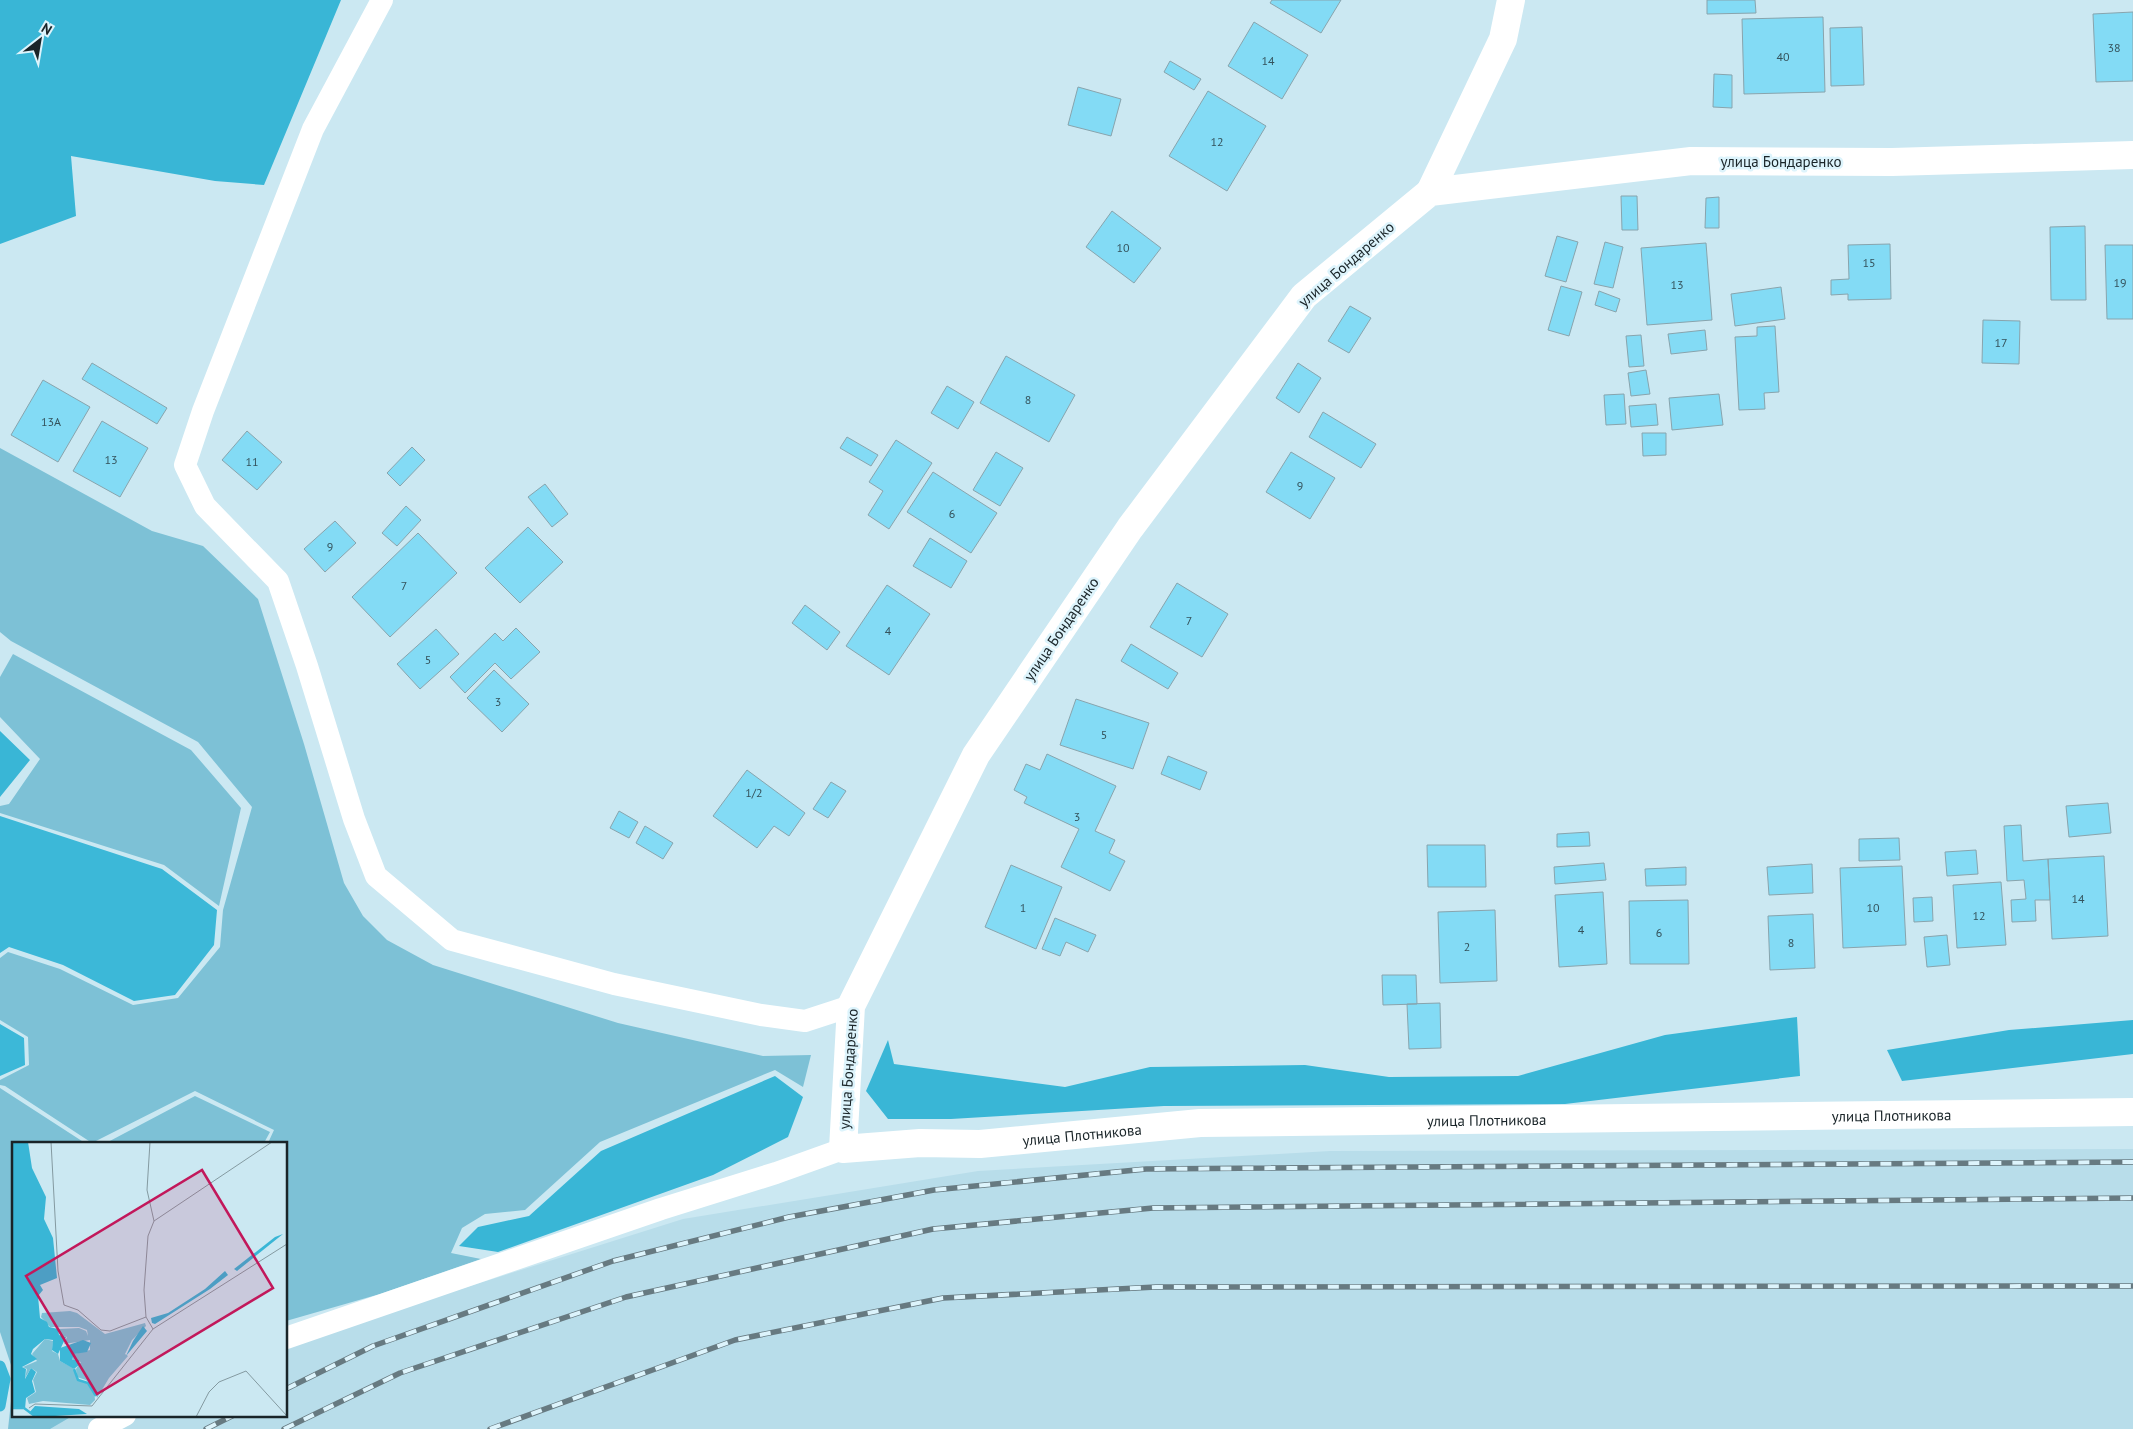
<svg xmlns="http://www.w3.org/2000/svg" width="2133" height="1429" font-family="'PT Sans',sans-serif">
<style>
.built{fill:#b8ddea}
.green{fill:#7dc1d6}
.forest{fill:#39b6d6}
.water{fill:#3cb8d8}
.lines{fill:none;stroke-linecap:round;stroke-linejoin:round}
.stream{stroke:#3cb8d8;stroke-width:11}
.building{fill:#83dbf5;stroke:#88a4ad}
.service{stroke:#fff;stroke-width:22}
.minor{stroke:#fff;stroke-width:28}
.rail-casing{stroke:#677a81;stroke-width:5.5}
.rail{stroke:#ddf4fc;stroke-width:4;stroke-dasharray:11;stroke-linecap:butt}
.labels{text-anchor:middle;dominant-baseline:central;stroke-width:5;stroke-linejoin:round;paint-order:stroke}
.number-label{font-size:12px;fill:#34525b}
.street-label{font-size:15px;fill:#192428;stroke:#ddf4fc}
.inset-river{fill:none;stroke:#3cb8d8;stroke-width:2.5}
.inset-road{fill:none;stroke:#849aa1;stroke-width:1}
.view{fill:#c2185b;fill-opacity:0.15;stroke:#c2185b;stroke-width:2.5}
.inset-edge{fill:none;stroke:#192428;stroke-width:2.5}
</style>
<rect width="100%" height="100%" fill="#cbe8f2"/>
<path class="built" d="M2133,1149V1429H16L60,1415H286V1344L683,1219L978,1171L1330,1151Z"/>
<path class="green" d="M0,448L152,531L203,546L258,599L304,744L344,883L363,916L387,940L433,965L618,1023L763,1056L811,1055L803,1087L775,1070L600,1142L525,1210L485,1214L462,1228L451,1253L481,1259L380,1294L286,1321V1143H268L274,1130L195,1091L92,1143L5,1086L0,1085V1080L29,1065L28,1037L0,1020V958L8,952L60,969L133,1005L178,998L220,947L223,910L252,807L198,742L11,641L0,632Z
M13,654L191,750L241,808L219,906L164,865L0,813V806L9,804L40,759L0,717V677Z
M0,1088L85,1143H14V1415H74L50,1429H8L14,1374L0,1332Z
M195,1096L270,1132L264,1143H106Z"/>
<path class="forest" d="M0,0H341L264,185L215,181L71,156L76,216L0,244Z
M0,731L30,760L0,797Z
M1797,1017L1800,1076L1565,1104L1164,1106L951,1119H888L866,1091L888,1040L894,1064L1065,1087L1150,1067L1305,1065L1389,1077L1518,1076L1665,1035Z
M2133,1020V1054L1902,1081L1887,1050L2009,1030Z
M775,1076L803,1097L788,1137L713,1175L498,1252L459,1246L478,1227L529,1216L601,1151Z"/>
<path class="water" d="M0,816L162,869L217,910L214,945L175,995L134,1001L63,965L9,947L0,953Z
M0,1024L24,1038L25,1065L0,1076Z"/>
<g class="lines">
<path class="stream" d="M0,1366L5,1379L0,1406"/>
</g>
<path class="building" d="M1272,0H1341L1321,33L1270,3Z
M1707,0H1755L1756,13L1707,14Z
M2133,12V81L2096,82L2093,14Z
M1823,17L1825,92L1744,94L1742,19Z
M1254,22L1308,55L1282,99L1228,66Z
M1862,27L1864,85L1831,86L1830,28Z
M1170,61L1201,79L1194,90L1164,72Z
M1714,74L1732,75V108L1713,107Z
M1078,87L1121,99L1111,136L1068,125Z
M1208,91L1266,126L1227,191L1169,156Z
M1621,196H1637L1638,230H1622Z
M1719,197V228H1705L1706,198Z
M1112,211L1161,248L1134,283L1086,247Z
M2085,226L2086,300H2051L2050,227Z
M1557,236L1578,242L1566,282L1545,276Z
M1605,242L1623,247L1613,288L1594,284Z
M1706,243L1712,320L1647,325L1641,248Z
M1890,244L1891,299L1848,300V294L1831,295V280L1849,279L1848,245Z
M2105,245H2133V319H2107Z
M1561,286L1582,292L1569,336L1548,330Z
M1781,287L1785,319L1735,326L1731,294Z
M1599,291L1620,299L1616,312L1595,305Z
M1350,306L1371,318L1349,353L1328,341Z
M1983,320L2020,321L2019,364L1982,363Z
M1775,326L1779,392L1764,393L1765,409L1739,410L1735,337L1757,336V327Z
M1705,330L1707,350L1671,354L1668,334Z
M1641,335L1644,366L1629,367L1626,336Z
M1006,356L1075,395L1049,442L980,403Z
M92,363L167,408L157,424L82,379Z
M1298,363L1321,378L1299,413L1276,398Z
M1646,370L1650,394L1631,396L1628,373Z
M43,380L90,407L58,462L11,435Z
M947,386L974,402L958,429L931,413Z
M1624,394L1626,424L1606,425L1604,395Z
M1719,394L1723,425L1672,430L1669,398Z
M1656,404L1658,425L1631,427L1629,406Z
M1323,412L1376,444L1361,468L1309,437Z
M102,421L148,448L120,497L73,471Z
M247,431L282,462L257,490L222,460Z
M1642,433H1666V455L1643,456Z
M847,437L878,455L871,466L840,448Z
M896,440L932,463L889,529L868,515L883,491L869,482Z
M412,447L425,460L400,486L387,473Z
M996,452L1023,468L1000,506L973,490Z
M1291,452L1335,478L1310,519L1266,492Z
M933,472L997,513L971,553L907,512Z
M545,484L568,514L552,527L528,497Z
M406,506L421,520L397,546L382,533Z
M335,521L356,543L325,572L304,549Z
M528,527L563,562L520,603L485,568Z
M418,533L457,573L390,637L352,597Z
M930,538L967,561L951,588L913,566Z
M1177,583L1228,614L1202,657L1150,627Z
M887,585L930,614L889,675L846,646Z
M805,605L840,632L827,650L792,623Z
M516,628L540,652L511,679L495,663L465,693L450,677L495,633L503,641Z
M436,629L459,654L420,689L397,664Z
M1131,644L1178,673L1168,689L1121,661Z
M494,670L529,704L502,732L467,698Z
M1076,699L1149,723L1133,769L1060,745Z
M1047,754L1116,786L1095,831L1115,840L1109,853L1125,861L1110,891L1061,867L1079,829L1024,803L1027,797L1014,790L1026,764L1040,770Z
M1168,756L1207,772L1200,790L1161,774Z
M747,770L805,813L789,836L774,826L757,848L713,816Z
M831,782L846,791L828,818L813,809Z
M2108,803L2111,833L2069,837L2066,806Z
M619,811L638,822L629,838L610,828Z
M2021,825L2023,861L2048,859L2050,900H2035L2036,921L2012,922L2011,900L2026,899L2024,880L2007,881L2004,826Z
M645,826L673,843L663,859L636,843Z
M1589,832L1590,846L1557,847V834Z
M1899,838L1900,860L1859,861V839Z
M1427,845H1485L1486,887H1428Z
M1976,850L1978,874L1947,876L1945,852Z
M2104,856L2108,936L2052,939L2048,859Z
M1604,863L1606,880L1555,884L1554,867Z
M1812,864L1813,893L1769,895L1767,867Z
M1011,865L1062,887L1036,949L985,927Z
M1902,866L1906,945L1843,948L1840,868Z
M1686,867V885L1646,886L1645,869Z
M2001,882L2006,945L1957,948L1953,885Z
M1603,892L1607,964L1559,967L1555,895Z
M1932,897L1933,921L1914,922L1913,898Z
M1688,900L1689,964H1630L1629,901Z
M1495,910L1497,981L1440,983L1438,912Z
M1813,914L1815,968L1770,970L1768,916Z
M1055,918L1096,935L1088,952L1066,942L1060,956L1042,949Z
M1947,935L1950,965L1927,967L1924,937Z
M1382,975H1416L1417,1004L1383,1005Z
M1440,1003L1441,1048L1409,1049L1407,1004Z"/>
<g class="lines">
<path class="service" d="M382,0L313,129L203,411L185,465L205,506L278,581L307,666L354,819L376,876L452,940L614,984L761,1015L805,1021L851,1006
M286,1338L661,1209L776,1173L843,1149
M99,1429L125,1415"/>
<g class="minor">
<path id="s1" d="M2133,155L1892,162L1691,161L1430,192L1304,296L1130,528L976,755L851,1006L843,1149L920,1143L980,1144L1200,1123L2133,1112"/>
<path d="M1430,192L1503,39L1511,0"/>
</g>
<defs>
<path id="rail" d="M286,1389L373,1346L613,1261L789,1217L934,1190L1146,1169L2133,1162
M206,1429L234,1415
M284,1429L400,1373L626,1297L933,1229L1153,1208L2133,1198
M490,1429L735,1340L943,1298L1156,1287L2133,1286"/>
</defs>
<use href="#rail" class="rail-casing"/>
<use href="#rail" class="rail"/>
</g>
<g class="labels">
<g class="number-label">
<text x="2114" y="47">38</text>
<text x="1783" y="56">40</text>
<text x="1268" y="60">14</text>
<text x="1217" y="141">12</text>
<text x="1123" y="247">10</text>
<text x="1869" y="262">15</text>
<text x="2120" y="282">19</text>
<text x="1677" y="284">13</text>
<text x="2001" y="342">17</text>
<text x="1028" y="399">8</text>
<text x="51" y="421">13А</text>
<text x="111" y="459">13</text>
<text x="252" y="461">11</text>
<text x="1300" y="485">9</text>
<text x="952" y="513">6</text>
<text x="330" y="546">9</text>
<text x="404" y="585">7</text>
<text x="1189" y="620">7</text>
<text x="888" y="630">4</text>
<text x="428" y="659">5</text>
<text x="498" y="701">3</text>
<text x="1104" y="734">5</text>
<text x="754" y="792">1/2</text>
<text x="1077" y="816">3</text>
<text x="2078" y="898">14</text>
<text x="1023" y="907">1</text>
<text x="1873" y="907">10</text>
<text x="1979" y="915">12</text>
<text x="1581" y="929">4</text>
<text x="1659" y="932">6</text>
<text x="1791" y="942">8</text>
<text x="1467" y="946">2</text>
</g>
<g class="street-label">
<text x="1781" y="161">улица Бондаренко</text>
<text transform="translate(1346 264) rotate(-41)">улица Бондаренко</text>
<text transform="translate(1061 629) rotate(-56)">улица Бондаренко</text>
<text transform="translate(848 1069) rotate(-86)">улица Бондаренко</text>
<text stroke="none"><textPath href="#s1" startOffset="2906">улица Плотникова</textPath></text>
<text stroke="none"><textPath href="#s1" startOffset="2501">улица Плотникова</textPath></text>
<text stroke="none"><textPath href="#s1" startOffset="2096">улица Плотникова</textPath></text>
</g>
</g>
<g transform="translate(12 1142)">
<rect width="275" height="275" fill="#cbe8f2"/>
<path d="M58,169L65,171L93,192L133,181L134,184L120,198L113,212L116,214L97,236L85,256L83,247L74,238L65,235L64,227L69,220L60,218L62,212L78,208V198L52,202L55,195L48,193L47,187L67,186L74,189L76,194L75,188L67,185H38L29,175L30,171ZM33,197L41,199L40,209L46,212L48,219L61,226L66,239H73L82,248L83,258L78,263L31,259L17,262L15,256L24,250L21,238L25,230L19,226L13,236L15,227L11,225L25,219L20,212Z" fill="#7dc1d6"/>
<path d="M0,0H16L20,26L34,55L32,77L41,96L45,136L28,143L31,148L26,154L28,176L35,180L37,185L46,187L47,193L54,195L46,212L40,208L41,198L33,197L21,207L19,212L25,217L10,225L14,227L13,237L19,226L24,230L20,239L23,250L14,256L13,267H0ZM271,92L225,129L222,127L263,95ZM213,129L216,133L198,147L143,182L140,181L139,176L156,171L193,147ZM131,184L135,189L114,214L121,199ZM23,264L67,267L75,272L27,275L17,271Z" fill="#39b6d6"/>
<path d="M71,198L79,201L75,210L62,212L60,218H67V223L62,227L48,219V206Z" fill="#3cb8d8"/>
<path class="inset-river" d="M62,227L66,238L76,241L84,254M0,266H12L24,275"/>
<path class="inset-road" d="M39,0L46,129L52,163L66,168L89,188L98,189L134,175M138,0L135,48L142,79M141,187L134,175L132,148L136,94L142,79L260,0M17,266L23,262L80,264L141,187L275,102M184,275L197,250L207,240L234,229L275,274"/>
<path class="view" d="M190,28L261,146L85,252L14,134Z"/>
<rect width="275" height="275" class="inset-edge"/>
</g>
<g transform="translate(40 40) rotate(31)" stroke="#ddf4fc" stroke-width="4" paint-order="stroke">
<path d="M0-4L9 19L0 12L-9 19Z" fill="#192428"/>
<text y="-8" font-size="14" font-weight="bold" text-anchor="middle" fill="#192428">N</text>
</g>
</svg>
